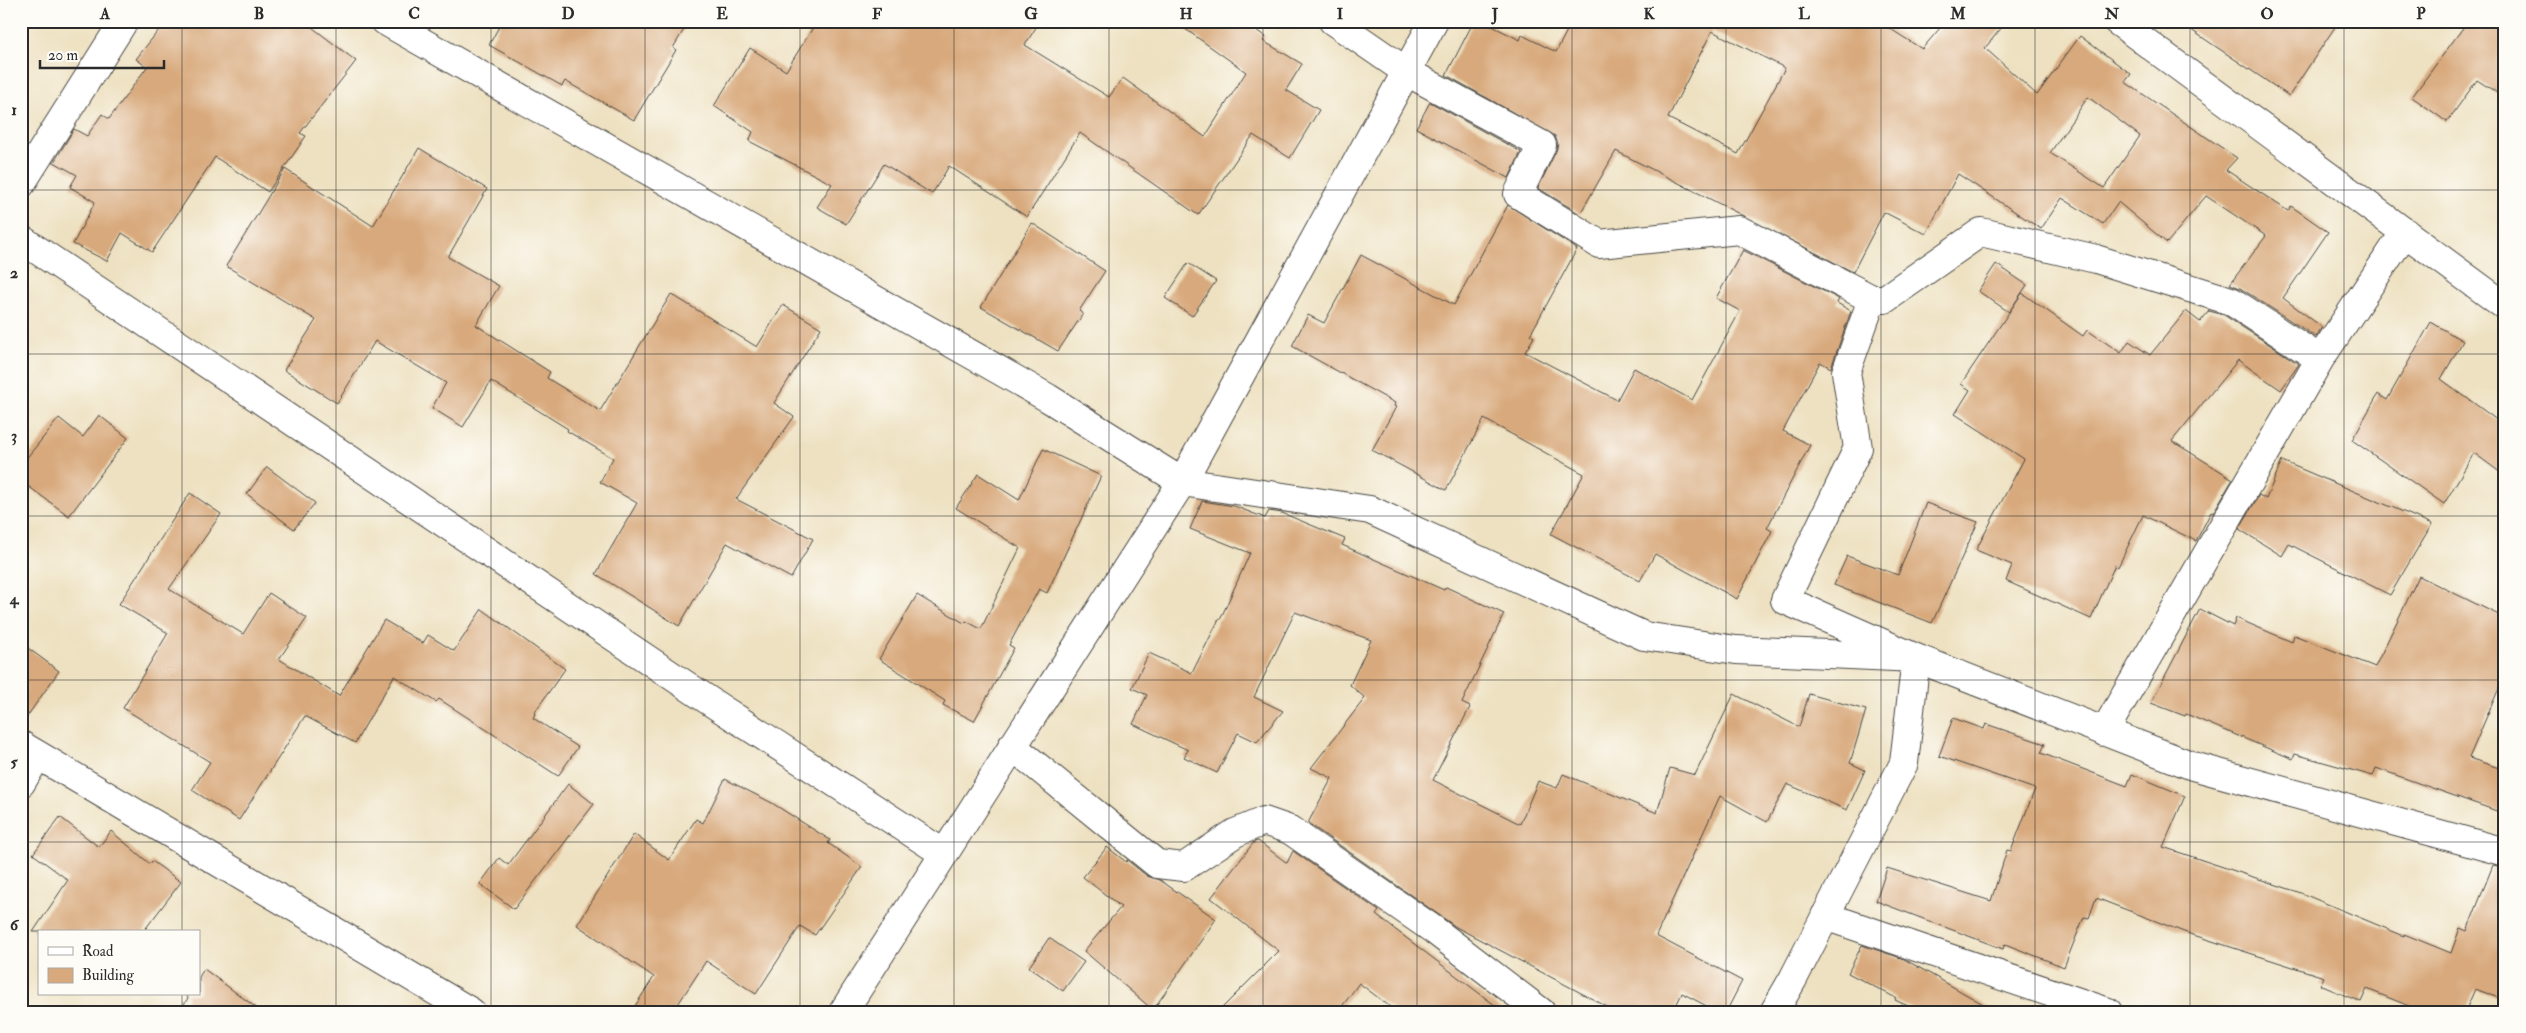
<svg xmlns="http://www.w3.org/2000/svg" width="2526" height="1033" font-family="'IM FELL Double Pica',serif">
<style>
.building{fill:#d8a97c;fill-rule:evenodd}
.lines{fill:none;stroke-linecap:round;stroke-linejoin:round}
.minor-casing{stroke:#484642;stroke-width:30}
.minor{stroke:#fff;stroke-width:28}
.grid{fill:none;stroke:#2b2b2b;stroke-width:1;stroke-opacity:0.55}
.neatline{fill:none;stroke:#2b2b2b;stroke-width:2}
.grid-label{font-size:16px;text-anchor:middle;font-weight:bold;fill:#2b2b2b}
</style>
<rect width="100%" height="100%" fill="#fdfcf7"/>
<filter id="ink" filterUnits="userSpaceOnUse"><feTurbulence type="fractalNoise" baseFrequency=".02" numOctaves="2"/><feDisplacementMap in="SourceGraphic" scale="10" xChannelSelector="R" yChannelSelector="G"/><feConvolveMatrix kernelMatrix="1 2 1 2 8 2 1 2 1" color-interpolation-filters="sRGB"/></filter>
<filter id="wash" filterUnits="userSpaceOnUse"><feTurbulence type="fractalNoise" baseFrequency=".0096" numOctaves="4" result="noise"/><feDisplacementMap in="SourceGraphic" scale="20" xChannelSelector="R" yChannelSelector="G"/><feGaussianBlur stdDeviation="1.12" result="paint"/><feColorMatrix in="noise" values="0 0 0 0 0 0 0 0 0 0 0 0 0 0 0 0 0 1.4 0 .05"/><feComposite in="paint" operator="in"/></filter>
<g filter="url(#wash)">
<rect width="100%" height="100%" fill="#eee1c1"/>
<g id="blocks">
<path class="building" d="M166,21H304L356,61L300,133L306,136L268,192L215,157L152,252L122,233L107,261L73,244L95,202L70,187L77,175L54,162L74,129L87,136L102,114L109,119L147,67L136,59Z
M502,21H689L673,48L676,50L634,120L565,81L562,86L489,45Z
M817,21H1040L1025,45L1109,97L1123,78L1205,137L1246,72L1174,21H1243L1266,37L1263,41L1302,64L1286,90L1319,110L1290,158L1253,135L1198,215L1080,133L1027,217L949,166L932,194L884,164L846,224L817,207L832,184L749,141L753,132L714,106L750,48L786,71Z
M1474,21H1482L1520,40L1522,35L1556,52L1572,21H1878L1922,49L1946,21H2007L1985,48L2037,95L2080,36L2131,74L2125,82L2237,158L2226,170L2288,211L2291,206L2328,232L2283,298L2322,327L2316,337L2240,288L2230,284L2266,236L2206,196L2167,243L2118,202L2103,224L2062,198L2041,229L1958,174L1926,234L1884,212L1853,272L1616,151L1580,214L1538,188L1556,151L1558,144L1555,136L1446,75ZM1712,31L1785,68L1738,154L1668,118ZM2088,97L2140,136L2104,188L2050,153Z
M2178,21H2339L2289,96Z
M2468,21H2505V98L2477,80L2447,122L2412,97Z
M1430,102L1521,152L1509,178L1416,128Z
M419,148L487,189L448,257L499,286L476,325L550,372L547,378L600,411L671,294L757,347L783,305L821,328L774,403L794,417L736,499L813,539L791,578L727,543L679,626L596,574L637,503L600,482L613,458L567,431L568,429L491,381L463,427L432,408L446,383L375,341L337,403L284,370L316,320L226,266L285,169L373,226Z
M1508,205L1577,249L1530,335L1534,337L1525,352L1617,400L1634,368L1692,400L1740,311L1716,298L1743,250L1839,299L1837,303L1851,311L1831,368L1820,362L1783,431L1810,445L1767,528L1772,531L1737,599L1655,554L1640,581L1551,534L1584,474L1484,419L1446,490L1372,450L1396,407L1394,406L1395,403L1292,346L1308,315L1324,323L1361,255L1454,305Z
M1032,223L1105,271L1079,311L1083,314L1058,351L981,307Z
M1188,263L1216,281L1192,316L1165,298Z
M1996,264L2027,285L2009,312L1978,291Z
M2022,293L2083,336L2087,330L2121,353L2129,341L2150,355L2186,311L2200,322L2209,311L2224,315L2299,364L2281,390L2238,360L2172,441L2233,479L2213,513L2211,512L2196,541L2143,515L2118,567L2115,565L2091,619L2006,581L2012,565L1976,550L2024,459L1955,414L1970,390L1961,384Z
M2431,322L2463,341L2441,379L2505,426V476L2474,453L2444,504L2352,440L2378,394L2387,400Z
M99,415L128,438L69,516L21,481V465L59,418L83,437Z
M1043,449L1101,476L1047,593L1039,589L1009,645L1014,648L974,721L943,705L945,701L879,659L917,595L964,623L966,621L981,629L1020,548L956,508L978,474L1019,500Z
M2282,461L2432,524L2390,595L2289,544L2282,556L2239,529L2259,495L2266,499Z
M267,467L315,503L294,529L247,494Z
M190,493L221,514L169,589L243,634L269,593L307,618L279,659L339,696L384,620L423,643L428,635L454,651L482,609L565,669L534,713L535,714L533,718L578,747L558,776L439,699L436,702L394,676L355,743L305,716L239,820L192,790L210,762L123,708L168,633L119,604Z
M1202,501L1234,506L1265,518L1269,511L1282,513L1345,539L1342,545L1444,590L1446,587L1504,614L1462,703L1470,707L1433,780L1520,824L1538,781L1557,788L1563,774L1657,813L1670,768L1695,775L1734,694L1799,727L1809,694L1866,710L1850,763L1865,770L1847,810L1787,784L1767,822L1720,796L1656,936L1742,981L1726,1012H1718L1682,993L1673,1012H1617L1456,927L1308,823L1332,778L1311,768L1365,698L1350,685L1371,640L1295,612L1254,697L1283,711L1257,742L1238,733L1217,773L1184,757L1188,750L1133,724L1147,695L1132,688L1149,653L1192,673L1219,619L1220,620L1250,553L1190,529Z
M1926,503L1978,522L1932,623L1834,585L1847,556L1898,575Z
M2419,576L2505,618V674L2469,758L2505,770V814L2376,768L2373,776L2295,754L2293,759L2186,714L2185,716L2151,703L2200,609L2233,626L2236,618L2292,642L2294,635L2375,667Z
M21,643L59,671L21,725Z
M1953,718L1984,729L1986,724L2045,744L2041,753L2127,786L2132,774L2185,796L2163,847L2301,893L2404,936V934L2451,953L2460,928L2467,931L2493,865L2505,867V1000L2475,989L2465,1012H2424L2367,989L2361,1002L2320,985L2324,977L2184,932L2096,898L2089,918L2084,917L2064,967L2005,944L2003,949L1876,901L1887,868L1991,901L2007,850L2011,851L2035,789L1939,756Z
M725,779L772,803L830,840L828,843L862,867L815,935L800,926L756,994L706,961L673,1012H631L654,977L577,925L634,834L669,860L696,819L703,823Z
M568,784L594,804L514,909L480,884L499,858L508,865Z
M60,817L99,847L111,831L150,864L152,861L181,882L143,932H33L68,880L33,854Z
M1258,841L1287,863L1293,851L1379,911L1376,915L1504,1012H1397L1359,983L1338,1012H1218L1279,951L1211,898L1254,842Z
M1107,847L1126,862L1127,860L1147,876L1160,880L1216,919L1153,1010L1084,951L1121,907L1083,877Z
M1049,938L1084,962L1063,991L1029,967Z
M1862,945L1904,959L1997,1012H1921L1895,1000L1896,998L1848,973Z
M204,969L262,1012H179L188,998L186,994H199V977Z"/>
</g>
</g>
<g filter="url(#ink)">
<use href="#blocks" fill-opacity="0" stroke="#484642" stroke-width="1"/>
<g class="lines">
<defs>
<path id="minor" d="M385,21L1048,398L1182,482L1370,510L1644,636L1736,650L1916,658
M1333,21L1407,72L1542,145L1518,194L1599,244L1739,230L1872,299H1885L1981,232L2096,259L2231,301L2320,359L2405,232
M2117,21L2505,306
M21,184L124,21
M21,239L711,702L943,853
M1872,299L1846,372L1858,448L1785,600L1916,658L2193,766L2505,852
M2104,732L2320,359
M21,745L471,1012
M1012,746L1157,864L1184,867L1235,833L1264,821L1290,830L1434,930L1541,1012
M21,783L38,755
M1825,916L2108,1012
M843,1012L1182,482L1434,21
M1774,1012L1793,979L1904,763L1916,658"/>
</defs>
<use href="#minor" class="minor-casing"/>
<use href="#minor" class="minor"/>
</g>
</g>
<path class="grid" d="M182,21V932M336,21V1012M491,21V1012M645,21V1012M800,21V1012M954,21V1012M1109,21V1012M1263,21V1012M1417,21V1012M1572,21V1012M1726,21V1012M1881,21V1012M2035,21V1012M2190,21V1012M2344,21V1012M21,190H2505M21,354H2505M21,516H2505M21,680H2505M21,842H2505M182,994V1012"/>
<rect width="2526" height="1033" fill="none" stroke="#fdfcf7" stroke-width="55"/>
<rect x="38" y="930" width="162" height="65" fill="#fdfcf7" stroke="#a9a8a5"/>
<rect x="48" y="947" width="25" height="8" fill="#ffffff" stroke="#a9a8a5"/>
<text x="82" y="956" font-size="15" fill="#2b2b2b">Road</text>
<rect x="48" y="968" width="25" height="15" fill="#d8a97c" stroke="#a9a8a5"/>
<text x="82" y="980" font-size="15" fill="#2b2b2b">Building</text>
<path d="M40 60v8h124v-8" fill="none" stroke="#2b2b2b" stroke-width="2.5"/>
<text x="48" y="60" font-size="15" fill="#2b2b2b" stroke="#fdfcf7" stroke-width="4" paint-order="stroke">20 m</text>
<rect x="28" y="28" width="2470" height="978" class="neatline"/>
<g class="grid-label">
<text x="105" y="19">A</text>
<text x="259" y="19">B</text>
<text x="414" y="19">C</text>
<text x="568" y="19">D</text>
<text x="722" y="19">E</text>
<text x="877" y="19">F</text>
<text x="1031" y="19">G</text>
<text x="1186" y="19">H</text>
<text x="1340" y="19">I</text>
<text x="1495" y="19">J</text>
<text x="1649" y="19">K</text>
<text x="1804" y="19">L</text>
<text x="1958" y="19">M</text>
<text x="2112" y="19">N</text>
<text x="2267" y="19">O</text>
<text x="2421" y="19">P</text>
<text x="14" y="115">1</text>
<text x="14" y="278">2</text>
<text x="14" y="441">3</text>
<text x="14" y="604">4</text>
<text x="14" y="767">5</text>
<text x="14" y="930">6</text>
</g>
</svg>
